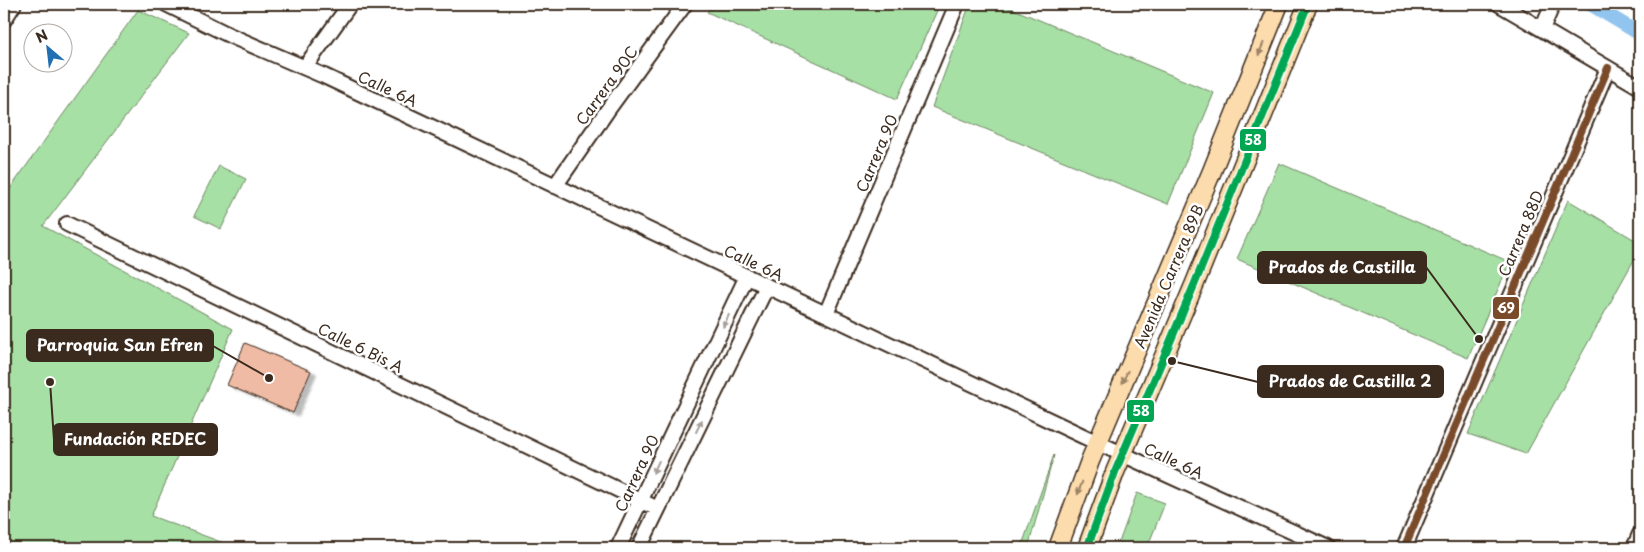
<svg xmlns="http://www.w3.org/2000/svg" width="1644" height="552" font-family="'Playpen Sans',sans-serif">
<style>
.green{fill:#a6e0a5;stroke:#708562}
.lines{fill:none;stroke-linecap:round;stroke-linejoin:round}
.canal{stroke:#91c4ee;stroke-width:14}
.building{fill:#f0bba4;stroke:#3b2a1e;filter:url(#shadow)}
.minor-casing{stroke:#3b2a1e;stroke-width:18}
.major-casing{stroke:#3b2a1e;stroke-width:21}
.minor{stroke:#fff;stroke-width:14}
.major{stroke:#fcdcac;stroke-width:18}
.bus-1-casing{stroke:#fff;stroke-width:11}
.bus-2-casing{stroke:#fff;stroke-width:11}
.bus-1{stroke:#00a651;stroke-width:8}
.bus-2{stroke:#7a4b2a;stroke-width:8}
.oneway{fill:#9c8365}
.oneway2{fill:#a79f9a}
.labels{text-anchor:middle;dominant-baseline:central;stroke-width:5;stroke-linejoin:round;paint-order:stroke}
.street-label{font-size:15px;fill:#3b2a1e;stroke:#fff}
.leader{fill:none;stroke:#3b2a1e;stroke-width:2}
.callout-dot{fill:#3b2a1e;stroke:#fff;stroke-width:2}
.callout{fill:#3b2a1e;stroke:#3b2a1e;stroke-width:2}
.callout-label{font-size:16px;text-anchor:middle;font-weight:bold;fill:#fff}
.line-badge{stroke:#fff;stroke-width:2}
.badge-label{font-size:14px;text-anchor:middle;font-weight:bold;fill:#fff}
</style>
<defs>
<filter id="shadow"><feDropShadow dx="5.5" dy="3" stdDeviation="1" flood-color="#0004"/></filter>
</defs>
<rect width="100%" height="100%" fill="#fff"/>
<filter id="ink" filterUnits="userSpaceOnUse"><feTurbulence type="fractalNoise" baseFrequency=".02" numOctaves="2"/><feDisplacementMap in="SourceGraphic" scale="10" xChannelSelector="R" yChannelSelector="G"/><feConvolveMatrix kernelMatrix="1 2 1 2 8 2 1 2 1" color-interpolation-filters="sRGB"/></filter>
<g filter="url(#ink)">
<path class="green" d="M713,4H940L897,99L707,12Z
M970,4H1001L1214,93L1168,204L932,107Z
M138,10L189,33L43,226L233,329L151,516L237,548H4V197Z
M1279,163L1510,262L1468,358L1237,259Z
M219,166L246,179L221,229L194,216Z
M1568,200L1640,243V249L1526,454L1468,434Z
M1054,455L1028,548H1021Z
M1137,493L1165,503L1147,548H1117Z"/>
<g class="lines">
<path class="canal" d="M1590,4L1640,34"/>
</g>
<path class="building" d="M245,343L311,371L293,413L227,385Z"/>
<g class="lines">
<defs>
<path id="minor" d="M166,4L231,36L324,76L1085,437L1328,548
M1499,4L1640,87
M4,20L14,4
M1542,29L1553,4
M305,67L350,4
M555,186L607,111L685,4
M67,224L658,509
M826,314L957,4
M618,548L747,276
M639,548L767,286
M1404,548L1608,68
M1634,548L1640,534"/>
<path id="major" d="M1058,548L1090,461L1212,171L1279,4
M1087,548L1115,472L1195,283L1308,4"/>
</defs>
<use href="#minor" class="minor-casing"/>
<use href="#major" class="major-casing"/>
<use href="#minor" class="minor"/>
<use href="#major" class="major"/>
<defs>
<path id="bus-1" d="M1087,548L1115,472L1195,283L1308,4"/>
<path id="bus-2" d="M1404,548L1608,68"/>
</defs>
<use href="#bus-1" class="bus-1-casing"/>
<use href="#bus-2" class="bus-2-casing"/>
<use href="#bus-1" class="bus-1"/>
<use href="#bus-2" class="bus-2"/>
</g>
<defs><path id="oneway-solid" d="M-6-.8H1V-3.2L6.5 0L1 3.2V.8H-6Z" transform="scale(1.25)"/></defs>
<g class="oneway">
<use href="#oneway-solid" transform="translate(1261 49) rotate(112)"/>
<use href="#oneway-solid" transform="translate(1125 377) rotate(113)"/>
<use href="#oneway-solid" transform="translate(1080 488) rotate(110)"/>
</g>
<g class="oneway2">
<use href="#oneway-solid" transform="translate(726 321) rotate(115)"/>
<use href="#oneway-solid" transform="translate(699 426) rotate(-64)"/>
<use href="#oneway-solid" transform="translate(656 467) rotate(115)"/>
</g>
</g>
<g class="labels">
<g class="street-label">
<text transform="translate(606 85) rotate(-54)">Carrera 90C</text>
<text transform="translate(388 88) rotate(25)">Calle 6A</text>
<text transform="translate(876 153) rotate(-67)">Carrera 90</text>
<text transform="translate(1520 233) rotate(-67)">Carrera 88D</text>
<text transform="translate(754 262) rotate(25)">Calle 6A</text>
<text transform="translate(1168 276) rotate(-67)">Avenida Carrera 89B</text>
<text transform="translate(361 347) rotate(26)">Calle 6 Bis A</text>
<text transform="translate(1174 460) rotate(25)">Calle 6A</text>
<text transform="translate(636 473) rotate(-65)">Carrera 90</text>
</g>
</g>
<path class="leader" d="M1479 339L1426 267M269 378L213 346M1172 361L1258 382M50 382L54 440"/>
<g class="callout-dot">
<circle cx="1479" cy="339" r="5"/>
<circle cx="269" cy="378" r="5"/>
<circle cx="1172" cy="361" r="5"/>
<circle cx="50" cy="382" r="5"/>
</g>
<g class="callout">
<rect x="1258" y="252" width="168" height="31" rx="5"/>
<rect x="27" y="330" width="186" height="31" rx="5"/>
<rect x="1258" y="366" width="185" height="31" rx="5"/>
<rect x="54" y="424" width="163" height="31" rx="5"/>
</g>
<g class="callout-label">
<text x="1342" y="273">Prados de Castilla</text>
<text x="120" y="351">Parroquia San Efren</text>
<text x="1350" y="387">Prados de Castilla 2</text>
<text x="135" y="445">Fundación REDEC</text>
</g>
<g class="line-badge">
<rect x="1239" y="128" width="28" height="24" rx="5" fill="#00a651"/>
<rect x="1492" y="296" width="28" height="24" rx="5" fill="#7a4b2a"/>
<rect x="1126" y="399" width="29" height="24" rx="5" fill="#00a651"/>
</g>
<g class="badge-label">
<text x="1253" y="145">58</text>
<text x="1506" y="313">69</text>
<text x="1141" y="416">58</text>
</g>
<rect width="1644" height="552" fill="none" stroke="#fff" stroke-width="20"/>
<rect x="10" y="10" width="1624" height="532" fill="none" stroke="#3b2a1e" stroke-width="2" filter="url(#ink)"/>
<g transform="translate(48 48) rotate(332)"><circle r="24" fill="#ffffff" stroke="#b1aaa5"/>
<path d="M0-4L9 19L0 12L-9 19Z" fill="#1f6fb2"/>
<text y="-8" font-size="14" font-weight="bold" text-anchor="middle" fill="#3b2a1e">N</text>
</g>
</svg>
